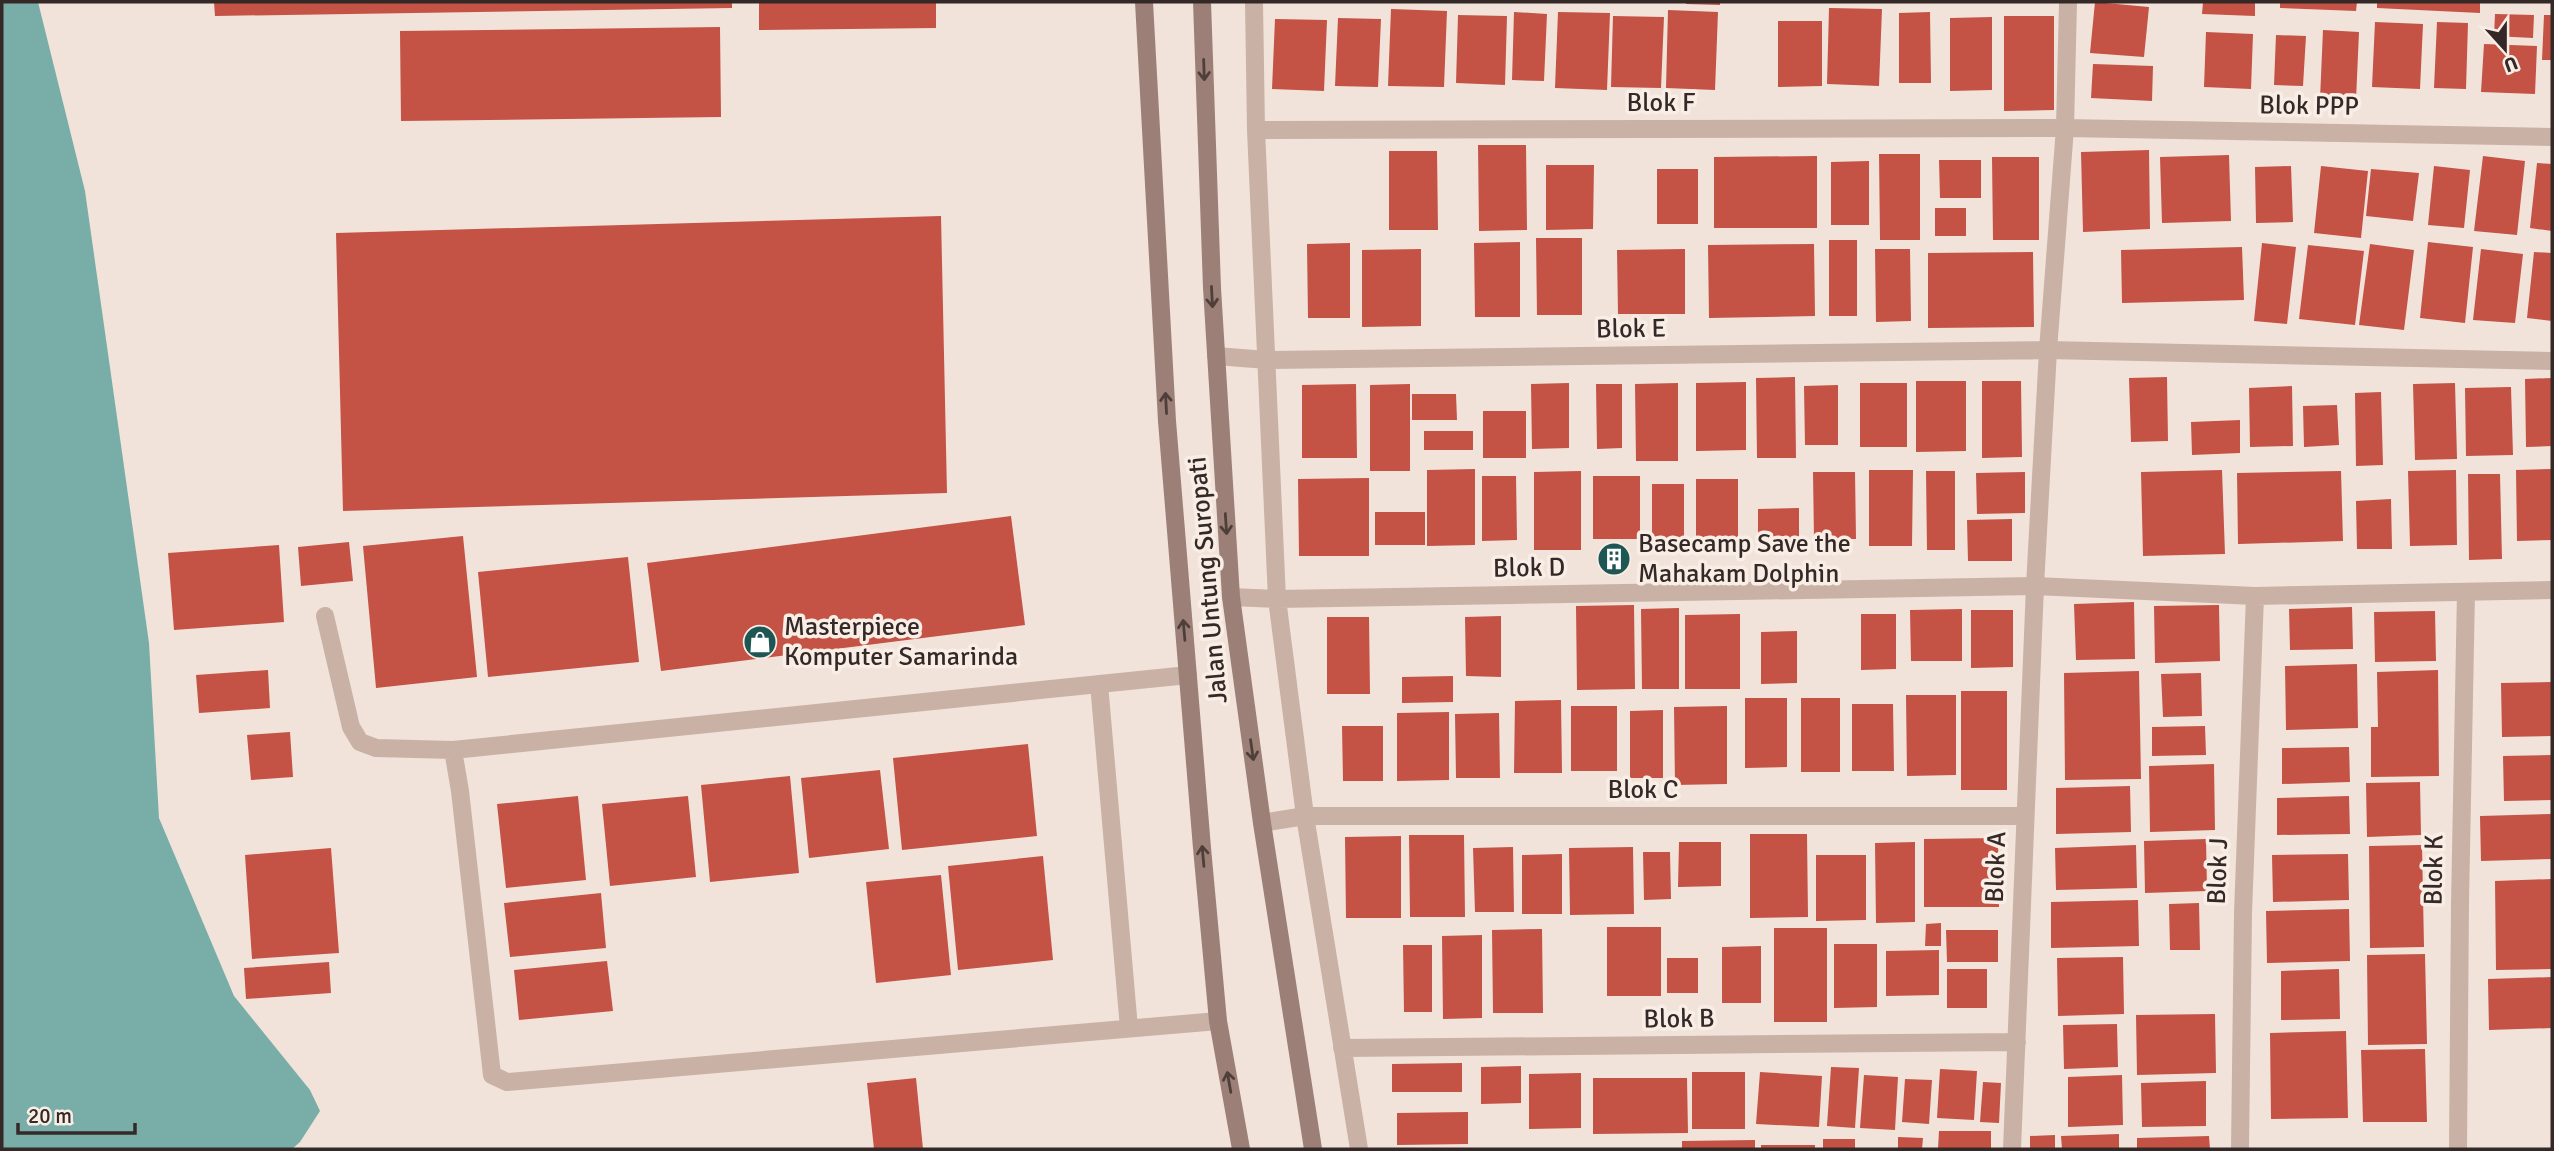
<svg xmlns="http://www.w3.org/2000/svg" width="2554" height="1151" font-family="Signika,sans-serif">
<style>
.water{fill:#79aea8}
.building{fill:#c45245}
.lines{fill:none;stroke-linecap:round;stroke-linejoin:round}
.lane{stroke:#c9b1a6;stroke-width:18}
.street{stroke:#c9b1a6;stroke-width:18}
.secondary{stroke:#9c8078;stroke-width:18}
.oneway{stroke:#4f3f3b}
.labels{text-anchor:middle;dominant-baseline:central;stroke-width:7;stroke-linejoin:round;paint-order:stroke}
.street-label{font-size:26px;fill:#352927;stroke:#f9eee6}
.poi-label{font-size:26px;fill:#352927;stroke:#f9eee6;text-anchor:start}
</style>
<rect width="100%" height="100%" fill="#f1e3da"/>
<path class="water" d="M2,2H38L85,191L149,643L159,818L234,996L310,1090L320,1111L300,1142L292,1149H2Z"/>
<path class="building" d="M214,2H732V8L215,16Z
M759,2H936V28L759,30Z
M1686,2H1720V5L1686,4Z
M2095,2L2149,7L2144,57L2090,53Z
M2203,2H2255V16L2202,14Z
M2280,2H2357L2356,11L2280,8Z
M2377,2H2480V13L2377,8Z
M1829,8L1882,9L1879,86L1827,84Z
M1391,9L1447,11L1444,87L1388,86Z
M1668,10L1718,12L1715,90L1666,88Z
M1514,12L1547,14L1544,81L1512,80Z
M1558,12L1610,13L1607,90L1555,88Z
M1930,12L1931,83H1899V13Z
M2495,14L2534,15L2533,38L2494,36Z
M1458,15L1507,16L1505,85L1456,83Z
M2544,15H2552V60H2542Z
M1613,16L1664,17L1661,88L1611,87Z
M2004,16H2054V110L2004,111Z
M1992,17V90L1950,91V18Z
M1338,18L1381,19L1378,87L1335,86Z
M1275,19L1327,20L1324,91L1272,89Z
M1778,21H1822V86L1778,87Z
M2375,22L2423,24L2420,89L2372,87Z
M2437,22L2468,23L2466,89L2434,88Z
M720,27L721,117L401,121L400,31Z
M2323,30L2359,32L2356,100L2320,99Z
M2206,32L2253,34L2251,89L2204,87Z
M2276,35L2306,36L2303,86L2274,85Z
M2484,44L2537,46L2535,94L2481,92Z
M2093,64L2153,66L2152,101L2091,98Z
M1478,145H1526L1527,230L1479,231Z
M2149,150L2150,229L2083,232L2081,152Z
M1389,151H1437L1438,230H1389Z
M1879,154H1920V240H1880Z
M2229,155L2231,221L2162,223L2160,157Z
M1817,156V228H1714V157Z
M2483,156L2525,161L2517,235L2474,231Z
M1992,157H2039V240H1993Z
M1939,160H1981V198H1940Z
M1869,161V225H1831V162Z
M2537,163L2552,164V231L2530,228Z
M1546,165H1594L1593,229L1546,230Z
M2291,166L2293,222L2256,223L2255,167Z
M2321,166L2368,171L2361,238L2314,233Z
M2434,166L2470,170L2464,228L2428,225Z
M1657,169H1698V224H1657Z
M2371,169L2419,173L2413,221L2366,216Z
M1935,208H1966V236H1935Z
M941,216L947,493L343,511L336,233Z
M1536,238H1582V315H1537Z
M1829,240H1857V316H1829Z
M1520,242V317H1475L1474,243Z
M2428,242L2473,247L2465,323L2420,318Z
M1350,243V318H1308L1307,244Z
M2262,243L2296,247L2287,324L2254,321Z
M1814,244L1815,316L1709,318L1708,245Z
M2370,244L2414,250L2404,330L2359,325Z
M2308,245L2364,251L2355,325L2299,319Z
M2242,247L2244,300L2122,303L2121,250Z
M1421,249V326L1362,327V250Z
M1685,249V314H1618L1617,250Z
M1875,249H1910L1911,321L1876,322Z
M2481,249L2523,254L2515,323L2473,320Z
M2033,252L2034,327L1928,328V253Z
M2534,252L2552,253V321L2527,318Z
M1795,377L1796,458H1757L1756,378Z
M2167,377L2168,441L2131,442L2129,378Z
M2552,378V446L2526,447L2525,379Z
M1916,381H1966V451L1916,452Z
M1982,381H2021L2022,457L1982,458Z
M1746,382V450L1696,451V383Z
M1569,383V448L1532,449L1531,384Z
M1678,383V461H1636L1635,384Z
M1860,383H1907V447H1860Z
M2455,383L2457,459L2415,460L2413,384Z
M1356,384L1357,458H1302V385Z
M1410,384V471H1370V385Z
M1596,384H1622V448L1597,449Z
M1838,385V445H1805L1804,386Z
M2292,386L2293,446L2250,447L2249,388Z
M2511,387L2513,455L2466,456L2465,388Z
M2381,392L2383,465L2356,466L2355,393Z
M1412,394H1456L1457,420H1412Z
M2337,405L2339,445L2304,447L2303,406Z
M1483,411H1526V458H1483Z
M2240,420V453L2192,455L2191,422Z
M1424,431H1473V450H1424Z
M1475,469V545L1427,546V470Z
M2552,469V540L2517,541L2516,470Z
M1869,470H1913L1912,546H1869Z
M2222,470L2225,554L2143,556L2141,472Z
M2456,470L2457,545L2410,546L2408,471Z
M1581,471V550H1534V472Z
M1926,471H1955V550H1927Z
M2341,471L2343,541L2238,544L2237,473Z
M1813,472H1855L1856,539H1814Z
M2025,472V513L1977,514L1976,473Z
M2468,474H2500L2502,559L2469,560Z
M1482,476H1516L1517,540L1482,541Z
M1593,476H1640V539H1593Z
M1369,478V556H1299L1298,479Z
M1696,479H1738V552H1696Z
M1652,484H1684V543H1652Z
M2391,499L2392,549H2357L2356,501Z
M1799,508V549L1758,550V509Z
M1375,512H1425V545H1375Z
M1011,516L1025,625L661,671L647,563Z
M2012,519V561H1968L1967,520Z
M463,536L477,677L376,688L363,546Z
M349,542L353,581L301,586L298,547Z
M279,545L284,622L174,630L168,553Z
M1600,549L1629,550L1628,568L1600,567Z
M628,557L639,662L488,677L478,572Z
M2134,602L2135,659L2076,660L2074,604Z
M1634,605L1635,689L1577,690L1576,606Z
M2219,605L2220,661L2155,663L2154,606Z
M2352,607L2353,649L2290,650L2289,609Z
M1679,608V689H1642L1641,609Z
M1962,609V661H1911L1910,610Z
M1971,610H2013V667L1971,668Z
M2435,611L2436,661L2375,662L2374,612Z
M1740,614V689H1685V615Z
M1861,614H1896V669L1861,670Z
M1501,616V677L1466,676L1465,617Z
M1327,617H1369L1370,694H1327Z
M1797,631V683L1761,684V632Z
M2357,664L2358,728L2286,730L2285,666Z
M268,670L270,708L199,713L196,675Z
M2438,670L2439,776L2371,777V727H2378L2377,672Z
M2139,671L2141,779L2065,780L2064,673Z
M2201,673L2202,716L2163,717L2161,674Z
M1453,676V702L1402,703V677Z
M2552,682V736L2502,737L2501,683Z
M1961,691H2007V790H1961Z
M1906,695H1956V775L1907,776Z
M1745,698H1787V767L1745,768Z
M1801,698H1840V772H1801Z
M1561,700L1562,773H1514L1515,701Z
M1852,704H1893L1894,771H1852Z
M1571,706H1617V771H1571Z
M1727,706V784L1675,785L1674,707Z
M1663,710V778H1630V711Z
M1449,712V780L1397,781V713Z
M1499,713L1500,778H1456L1455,714Z
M1342,726H1383V781H1343Z
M2205,726L2206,755L2152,756V727Z
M290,732L293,777L251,780L247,735Z
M1028,744L1037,836L902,850L893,758Z
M2349,747L2350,782L2282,784V748Z
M2552,755V800L2504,801L2503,756Z
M2214,764L2215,830L2150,832L2149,766Z
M880,770L889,849L809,858L801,778Z
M790,776L799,873L710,882L701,785Z
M2420,782L2421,835L2367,837L2366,783Z
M2130,786L2131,832L2056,834V788Z
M578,796L586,880L506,888L497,804Z
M688,796L696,877L610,886L602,804Z
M2349,796L2350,834L2277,835V798Z
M2552,814V859L2481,861L2480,816Z
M1750,834H1807L1808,917L1750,918Z
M1409,835H1464L1465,917H1410Z
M1401,836V918H1346L1345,837Z
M1998,838L1999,907H1924V839Z
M2206,839L2207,891L2145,893L2144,841Z
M1679,842H1721V886L1678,887Z
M1915,842V922L1876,923L1875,843Z
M2136,845L2137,888L2056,890L2055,848Z
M2422,845L2424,947L2370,948L2369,846Z
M1513,847L1514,912H1475L1473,848Z
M1633,847L1634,914L1570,915L1569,848Z
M331,848L339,953L252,959L245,855Z
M1643,852H1670L1671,899L1644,900Z
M1562,854V914H1522V855Z
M2348,854L2349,900L2273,902L2272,855Z
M1816,855H1866V920L1816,921Z
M1043,856L1053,960L958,970L948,866Z
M941,875L951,975L876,983L866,882Z
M2552,879V969L2496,970L2495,881Z
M601,893L606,948L510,957L504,903Z
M2138,900L2139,946L2051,948V902Z
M2199,903L2200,950H2170L2169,904Z
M2349,909L2350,961L2267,963L2266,911Z
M1941,923V946H1925L1926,924Z
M1607,927H1661V996H1607Z
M1774,928H1827V1022H1774Z
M1542,929L1543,1013H1493L1492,930Z
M1946,930H1998V962H1947Z
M1482,935V1018L1443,1019L1442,936Z
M1834,944H1877V1007L1834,1008Z
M1403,945H1432V1012H1404Z
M1761,946V1003H1722V947Z
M1939,950V995L1886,996V951Z
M2425,954L2427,1044L2368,1045L2367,955Z
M2123,957L2124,1014L2058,1016L2057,958Z
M1667,958H1698V993H1667Z
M607,961L613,1011L519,1020L514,970Z
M329,962L331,993L246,999L244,968Z
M1947,969H1987V1008H1947Z
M2339,969L2340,1019L2281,1020V971Z
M2552,977V1028L2489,1030L2488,979Z
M2215,1014L2216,1073L2137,1075L2136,1015Z
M2117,1024L2118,1067L2064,1069L2063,1025Z
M2346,1031L2348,1118L2271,1119L2270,1033Z
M2425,1049L2427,1122H2363L2361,1050Z
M1462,1063V1092H1392V1064Z
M1521,1066V1103L1481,1104V1067Z
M1831,1067L1859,1068L1855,1128L1827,1126Z
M1940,1069L1977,1071L1974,1120L1937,1118Z
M1692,1072H1745V1129H1692Z
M1760,1072L1822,1076L1819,1127L1756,1124Z
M1581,1073V1128L1529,1129V1074Z
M1864,1075L1898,1077L1895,1130L1860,1128Z
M2122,1075L2123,1125L2068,1127V1077Z
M916,1078L923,1149H874L867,1083Z
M1593,1078H1687L1688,1133L1593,1134Z
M1905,1079L1932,1080L1929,1124L1902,1122Z
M2206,1081V1126L2142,1127L2141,1083Z
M1983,1082L2001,1083L1999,1123L1980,1122Z
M1468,1112V1144L1397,1145V1113Z
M1939,1131H1991V1149H1938Z
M2119,1134V1149H2062L2061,1136Z
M2055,1135V1149H2030V1136Z
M2209,1136L2210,1149H2137V1138Z
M1898,1137L1923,1138L1922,1149H1898Z
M1823,1139H1855V1149H1823Z
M1755,1140V1149H1682V1141Z
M1761,1145H1815V1149H1761Z"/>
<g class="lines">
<path class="lane" d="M325,616L351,727L360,742L376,748L453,750L1188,675
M1099,684L1129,1028
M453,750L460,791L492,1075L507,1082L1218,1021"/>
<path class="street" d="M1254,2L1256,130L1277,599L1305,816L1359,1149
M1256,130L2065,128L2552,137
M1216,356L1267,360L2048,350L2552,361
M1231,597L1277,599L2035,586L2255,596L2552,590
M1262,823L1305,816H2024
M1342,1048L2017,1042
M2012,1149L2035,586L2048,350L2065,128L2068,2
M2240,1149L2243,913L2255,596
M2458,1149L2460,903L2466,592"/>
<path class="secondary" d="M1144,2L1167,421L1202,848L1218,1021L1241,1149
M1202,2L1212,288L1231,597L1262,823L1313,1149"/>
</g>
<defs><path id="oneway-shaft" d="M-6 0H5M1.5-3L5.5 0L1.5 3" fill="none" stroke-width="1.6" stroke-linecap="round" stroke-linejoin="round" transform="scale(1.75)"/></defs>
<g class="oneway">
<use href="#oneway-shaft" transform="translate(1204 70) rotate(88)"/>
<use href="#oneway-shaft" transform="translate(1212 297) rotate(87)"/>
<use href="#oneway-shaft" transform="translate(1166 403) rotate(-93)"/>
<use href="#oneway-shaft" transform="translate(1226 524) rotate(86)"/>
<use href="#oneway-shaft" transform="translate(1184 630) rotate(-95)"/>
<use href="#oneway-shaft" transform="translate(1252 750) rotate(82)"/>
<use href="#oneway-shaft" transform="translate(1203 856) rotate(-95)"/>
<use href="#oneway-shaft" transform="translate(1229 1082) rotate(-100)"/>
</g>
<defs>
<symbol id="building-disc" viewBox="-11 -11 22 22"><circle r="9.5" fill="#1d5652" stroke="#f9eee6"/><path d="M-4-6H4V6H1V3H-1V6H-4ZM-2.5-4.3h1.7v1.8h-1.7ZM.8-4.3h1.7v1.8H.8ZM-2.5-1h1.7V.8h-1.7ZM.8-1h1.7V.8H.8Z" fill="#fff"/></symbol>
<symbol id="shop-disc" viewBox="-11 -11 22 22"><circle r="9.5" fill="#1d5652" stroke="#f9eee6"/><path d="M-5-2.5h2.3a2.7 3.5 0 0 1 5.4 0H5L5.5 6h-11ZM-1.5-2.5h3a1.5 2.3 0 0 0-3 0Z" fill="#fff"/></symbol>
</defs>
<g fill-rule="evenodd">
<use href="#building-disc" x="1595" y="540" width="38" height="38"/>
<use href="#shop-disc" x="741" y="623" width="38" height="38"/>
</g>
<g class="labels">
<g class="street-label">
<text x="1661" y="103">Blok F</text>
<text transform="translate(2309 106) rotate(1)">Blok PPP</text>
<text transform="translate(1631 329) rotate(-1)">Blok E</text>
<text transform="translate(1529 568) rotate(-1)">Blok D</text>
<text transform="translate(1208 580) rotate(-95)">Jalan Untung Suropati</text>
<text x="1643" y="790">Blok C</text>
<text transform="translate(1996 867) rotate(-88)">Blok A</text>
<text transform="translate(2434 870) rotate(-89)">Blok K</text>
<text transform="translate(2218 871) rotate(-88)">Blok J</text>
<text transform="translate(1679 1019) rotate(-1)">Blok B</text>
</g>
<g class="poi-label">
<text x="1638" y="544">Basecamp Save the<tspan x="1638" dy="30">Mahakam Dolphin</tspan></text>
<text x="784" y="627">Masterpiece<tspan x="784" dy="30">Komputer Samarinda</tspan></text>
</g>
</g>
<rect width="2554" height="1151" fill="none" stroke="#352927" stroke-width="7"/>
<g transform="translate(2505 49) rotate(159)" stroke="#f9eee6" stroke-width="5" paint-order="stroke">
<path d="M0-5L12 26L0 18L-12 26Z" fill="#352927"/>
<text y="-10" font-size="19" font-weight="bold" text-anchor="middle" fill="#352927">U</text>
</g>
<path d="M18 1123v10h117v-10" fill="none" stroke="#352927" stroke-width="3.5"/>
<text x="28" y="1123" font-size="21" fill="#352927" stroke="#f9eee6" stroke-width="5" paint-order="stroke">20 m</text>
</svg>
